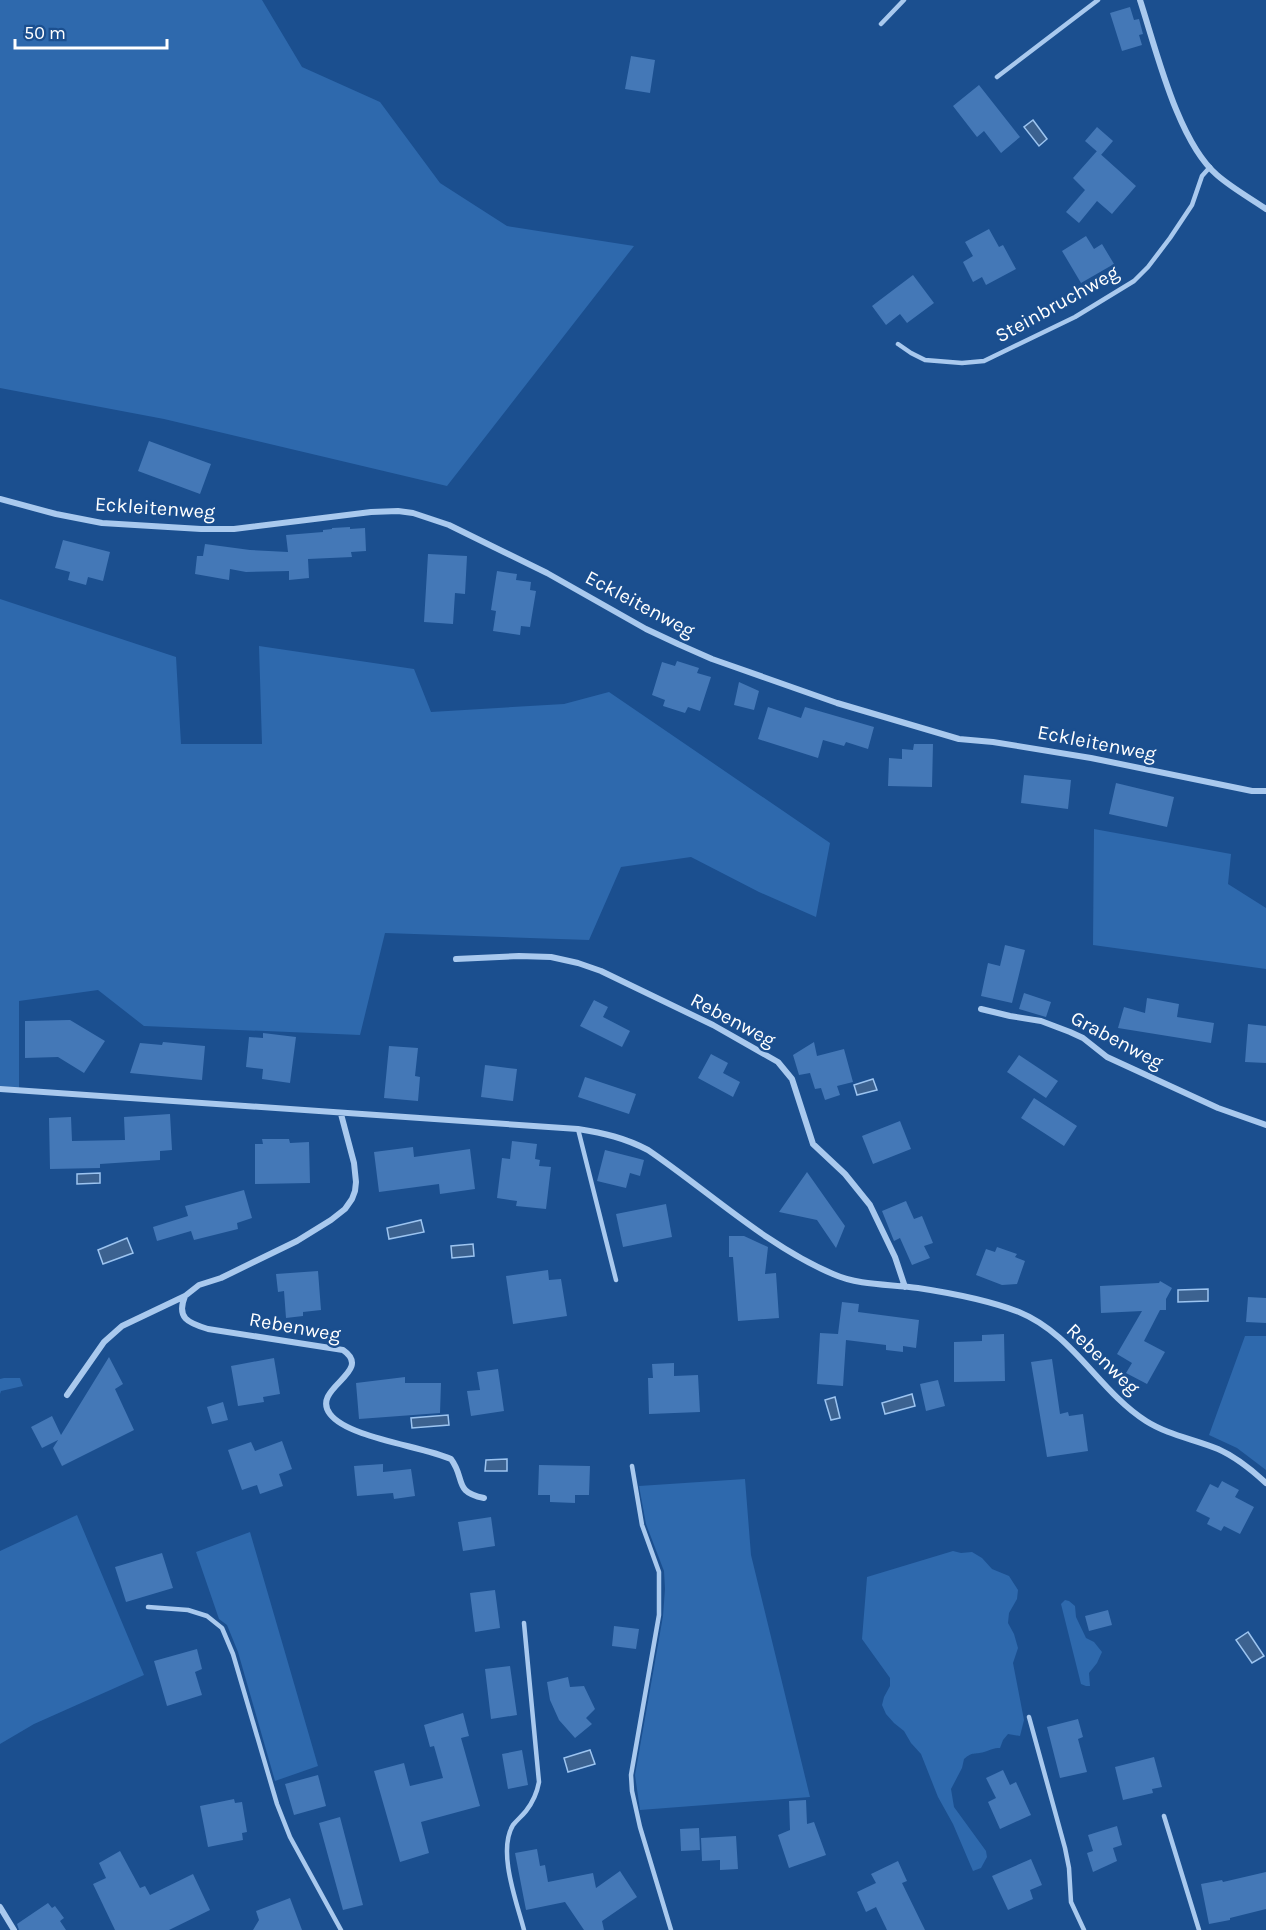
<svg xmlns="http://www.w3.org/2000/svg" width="1266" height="1930" font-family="Karla,sans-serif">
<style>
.green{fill:#2e69ad}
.water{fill:#3c6290;stroke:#9cc4f0;stroke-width:1.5}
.building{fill:#4478b7}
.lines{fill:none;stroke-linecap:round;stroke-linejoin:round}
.service{stroke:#a9c9ee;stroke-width:4.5}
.minor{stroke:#a9c9ee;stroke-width:6}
.labels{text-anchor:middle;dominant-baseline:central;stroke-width:5;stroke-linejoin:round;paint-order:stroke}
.street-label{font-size:20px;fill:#fff;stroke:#1b4f8f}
</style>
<rect width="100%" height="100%" fill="#1b4f8f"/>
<path class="green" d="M0,0H262L302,67L380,102L440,183L507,226L634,246L447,486L164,419L0,388Z
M0,599L176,657L181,744H262L259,646L414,669L431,712L564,704L609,692L830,843L816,917L759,892L691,857L621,867L589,940L385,933L360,1035L144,1026L98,990L19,1001V1091L0,1087Z
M1094,829L1231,854L1228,884L1266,908V969L1093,945Z
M1245,1336H1266V1470L1237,1448L1209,1435Z
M4,1378H20L23,1386L1,1391L0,1394V1379Z
M745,1479L751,1555L810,1797L640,1810L635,1775L663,1616L665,1589L664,1571L646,1524L639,1486Z
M77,1515L144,1675L34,1724L0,1744V1551Z
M250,1532L318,1766L275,1781L238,1652L227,1625L219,1619L196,1552Z
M953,1551L961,1553L972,1552L982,1558L992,1569L1009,1576L1018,1590L1017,1599L1009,1613L1008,1623L1014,1634L1018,1648L1013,1663L1024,1720L1020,1736L1008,1734L1003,1740L1000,1748C993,1748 991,1750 984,1752C974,1755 973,1751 964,1759L962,1768L951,1789L954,1807L986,1851L987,1857L981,1868L973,1871L953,1824L938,1797L921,1754L911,1743L904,1731L894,1723L886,1714L882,1705L884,1697L890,1686V1678L862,1639L867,1577Z
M1065,1600L1069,1601L1075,1606L1076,1617L1086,1638L1094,1642L1102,1652L1097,1663L1089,1673L1090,1686H1086L1081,1684L1061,1604Z"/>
<path class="water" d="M1033,120L1047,139L1039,146L1024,127Z
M873,1079L877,1090L857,1095L854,1085Z
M100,1173V1183L77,1184V1174Z
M421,1220L424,1232L389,1239L387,1228Z
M127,1238L133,1253L103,1264L98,1250Z
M473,1244L474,1256L452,1258L451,1246Z
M1208,1289V1301L1178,1302V1290Z
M912,1394L915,1406L885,1414L882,1403Z
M835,1397L840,1418L831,1420L825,1400Z
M448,1415L449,1425L412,1428L411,1418Z
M507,1459V1471H485L486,1460Z
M1248,1632L1264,1656L1252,1663L1236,1640Z
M590,1750L595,1764L568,1772L564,1758Z"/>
<path class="building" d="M1130,7L1134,20L1139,19L1143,34L1139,35L1142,45L1122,51L1110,13Z
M631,56L655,60L650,93L625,89Z
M979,85L1020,137L1001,153L984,131L977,137L953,106Z
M1097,127L1113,141L1101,155L1085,141Z
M1097,151L1136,186L1112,214L1097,201L1079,223L1066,212L1085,190L1073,178Z
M989,229L999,247L1003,245L1016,269L986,285L982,277L973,282L963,262L973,256L965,242Z
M1086,236L1094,249L1102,244L1114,264L1081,283L1062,251Z
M913,275L934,303L907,323L900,314L886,325L872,306Z
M149,441L211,464L200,494L138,471Z
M350,527V529L365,528L366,551L351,552L352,557L308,559L309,578L289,580V571L246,572L230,569L229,580L195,574L197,556H203L205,544L250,550L288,552L286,535L323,532V530L332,529V528Z
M63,540L110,552L103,581L88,577L86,585L68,580L70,572L55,568Z
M428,554L467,556L465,594L455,593L453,624L424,622Z
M497,571L517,574L516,580L531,582L530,590L536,591L530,627L521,626L520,635L493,631L496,611L491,610Z
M677,661L699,668L697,673L711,677L700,711L688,707L685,713L663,706L665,700L652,695L662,662L675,666Z
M739,682L759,691L754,710L734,705Z
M768,707L801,718L805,707L874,727L868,749L846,742L844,746L823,740L818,758L758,739Z
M914,744H933L932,787L888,786L889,758L902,759V749L913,750Z
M1024,775L1071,780L1068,809L1021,803Z
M1116,783L1174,797L1167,827L1109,814Z
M1005,945L1025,950L1012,1003L981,996L988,963L1000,966Z
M1024,993L1051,1002L1046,1017L1019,1009Z
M1147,998L1179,1004L1177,1017L1214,1023L1211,1043L1118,1028L1124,1007L1145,1013Z
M594,1000L608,1007L603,1017L630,1031L622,1047L580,1026Z
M70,1020L105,1041L84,1073L58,1057L25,1058V1021Z
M1248,1024L1266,1026V1063L1245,1062Z
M263,1033L296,1037L290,1083L262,1079L263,1069L246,1067L249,1037L263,1038Z
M163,1042L205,1046L202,1080L130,1073L140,1043L162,1045Z
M814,1042L817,1056L844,1049L853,1082L837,1086L840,1095L825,1100L821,1088L815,1089L810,1073L799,1075L793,1055Z
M389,1046L418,1048L415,1076L420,1077L418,1101L384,1098Z
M711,1054L728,1063L723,1073L740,1082L733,1097L698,1078Z
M1019,1055L1058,1081L1046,1098L1007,1072Z
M485,1065L517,1069L513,1101L481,1097Z
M585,1077L636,1094L629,1114L578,1097Z
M1034,1098L1077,1126L1064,1146L1021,1118Z
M170,1114L172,1150L160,1151V1160L100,1164V1168L50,1169L49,1118L71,1117L72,1141L125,1140L124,1117Z
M900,1121L911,1149L873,1164L862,1136Z
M262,1139H289L290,1143L309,1142L310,1183L255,1184V1144H263Z
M512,1141L537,1144L535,1159L540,1160L539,1166L551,1167L546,1209L516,1206L517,1201L497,1198L502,1158L510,1159Z
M413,1147L414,1157L470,1149L475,1189L440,1194L439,1184L379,1192L374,1152Z
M605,1150L644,1160L640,1176L630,1173L626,1188L597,1181Z
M807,1172L845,1226L836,1248L817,1220L779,1212Z
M244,1190L252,1218L237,1223L238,1229L194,1240L191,1231L157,1241L153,1227L188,1216L185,1206Z
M906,1201L914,1219L922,1216L933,1243L924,1246L930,1258L912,1265L900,1238L894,1241L882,1211Z
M666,1204L672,1237L623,1247L616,1214Z
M729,1236H744L768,1247L765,1274L776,1273L779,1318L738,1321L733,1257H729Z
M997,1247L1017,1254L1015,1257L1025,1261L1017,1284L1002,1285L976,1275L986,1249L995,1252Z
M548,1270L549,1280L561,1279L567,1316L513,1324L506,1276Z
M318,1271L321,1310L303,1312V1316L286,1318L284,1291L278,1292L276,1274Z
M1160,1281L1172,1288L1166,1299V1310H1160L1144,1341L1165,1352L1147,1384L1126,1373L1132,1363L1117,1354L1142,1311L1101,1313L1100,1286L1159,1283Z
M1248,1297L1266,1298V1323L1246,1322Z
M842,1302L859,1304L858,1312L919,1320L916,1348L903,1346V1352L886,1350V1345L846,1340L843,1386L817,1384L820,1333L838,1334Z
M1004,1334L1005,1381L954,1382V1342L982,1341V1335Z
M109,1357L123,1384L115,1389L134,1430L62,1466L53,1448L58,1440L42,1448L31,1427L52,1416L61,1435Z
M274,1358L280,1394L263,1397L264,1402L238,1406L231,1366Z
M1052,1359L1060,1414L1068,1412L1069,1416L1083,1414L1088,1451L1047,1457L1031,1362Z
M674,1363V1376L698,1375L700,1412L649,1414L648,1378H653L652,1364Z
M498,1369L504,1411L471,1416L467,1391L480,1390L477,1372Z
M405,1377V1383H441L440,1413L359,1419L356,1383Z
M938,1380L945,1406L926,1411L920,1384Z
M223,1402L228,1420L212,1424L207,1407Z
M282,1441L292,1469L279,1474L283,1486L260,1494L257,1485L242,1490L228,1450L251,1442L255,1451Z
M383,1464V1472L411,1469L415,1496L394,1499L393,1493L357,1496L354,1466Z
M539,1465L590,1466L589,1495H575V1503L550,1502V1495H538Z
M1222,1481L1239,1490L1235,1497L1254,1507L1240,1534L1224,1526L1221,1531L1207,1524L1210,1518L1196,1511L1210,1484L1218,1488Z
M491,1517L495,1546L463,1551L458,1522Z
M162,1553L173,1588L126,1602L115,1567Z
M495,1590L500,1628L475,1632L470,1593Z
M1108,1610L1112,1625L1089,1631L1085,1616Z
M614,1626L639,1629L636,1649L612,1646Z
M197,1649L202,1669L195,1672L202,1695L167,1706L154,1661Z
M510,1666L517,1715L491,1719L485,1669Z
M568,1677L570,1687L584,1686L595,1709L586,1718L592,1724L575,1738L559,1720L550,1700L547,1682Z
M463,1713L469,1736L461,1738L480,1806L421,1822L429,1853L400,1862L374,1771L404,1763L410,1786L443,1778L434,1746L430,1747L424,1725Z
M1078,1719L1083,1737L1078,1739L1087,1772L1060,1778L1047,1727Z
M522,1750L528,1785L508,1789L502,1754Z
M1154,1757L1162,1787L1152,1789L1153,1793L1123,1800L1115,1767Z
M1003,1770L1010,1785L1016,1782L1031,1815L1000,1829L988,1802L996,1798L986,1778Z
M318,1775L326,1806L294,1815L285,1784Z
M234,1799L235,1803L242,1802L247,1832L242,1833L243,1840L208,1847L200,1806Z
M806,1800L807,1824L814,1822L826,1855L789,1868L778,1835L790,1830L789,1801Z
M340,1817L363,1905L343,1910L319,1823Z
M1117,1826L1122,1845L1113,1848L1117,1861L1093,1872L1087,1853L1093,1851L1088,1835Z
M699,1828L700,1850L681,1851L680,1829Z
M736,1836L738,1869L720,1870V1860L702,1861L701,1838Z
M537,1849L540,1866L545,1865L548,1882L593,1873L596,1888L620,1871L637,1897L602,1921L604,1930H584L565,1902L526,1910L515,1853Z
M120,1851L140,1888L145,1886L150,1895L193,1874L210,1910L169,1930H115L93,1884L106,1878L99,1863Z
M1031,1859L1042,1885L1030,1890L1033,1899L1008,1910L992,1876Z
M898,1861L907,1881L902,1883L925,1930H887L876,1907L866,1912L857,1892L876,1883L871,1874Z
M1266,1872V1909L1230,1918V1920L1209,1924L1201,1884L1222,1880L1223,1882Z
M290,1898L302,1930H253L259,1920L256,1911Z
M48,1903L52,1908L55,1906L64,1918L60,1921L66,1930H19L17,1924Z"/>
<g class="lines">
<path class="service" d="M881,24L904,0
M997,77L1098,0
M898,344L911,353L925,360L962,363L984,361L1075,317L1134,281L1148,267L1170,238L1192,205L1202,176L1210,167
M578,1129L616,1280
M632,1466L642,1525L659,1572V1615L631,1775L632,1791L640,1827L671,1930
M148,1607L188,1610L207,1616L222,1628L233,1654L277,1804L290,1837L341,1930
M524,1623L539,1782C537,1793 533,1802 526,1811C522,1816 517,1820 513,1825C497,1851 517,1903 524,1930
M1029,1717L1065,1848L1069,1868L1071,1902L1084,1930
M1164,1816L1199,1930"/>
<path class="minor" d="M1140,0C1156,49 1178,142 1217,175C1232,188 1250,198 1266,209
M0,499L56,514L102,523L201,529H234L371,512L398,511L413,513L449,525L504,552L547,573L646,629L678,644L712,659L837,703L959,739L993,742L1091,758L1252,791H1266
M456,959L519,956L551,957L578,963L601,971L713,1025L778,1062L792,1079L813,1144L845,1174L870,1205L895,1257L905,1287
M981,1009L1010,1016L1041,1021L1070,1032L1083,1038L1107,1057L1218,1108L1266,1125
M0,1089L578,1129C604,1133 625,1138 648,1150C707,1190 768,1247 833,1274C860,1286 889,1284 918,1288C951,1293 988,1300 1019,1312C1073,1334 1099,1391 1146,1421C1168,1435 1194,1439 1218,1449C1236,1457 1252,1470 1266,1483
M185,1296C176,1318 188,1323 208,1329L343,1350C375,1372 310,1388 330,1414C348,1438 422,1446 451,1459C466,1479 453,1492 484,1498
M67,1395L104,1342L122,1326L185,1296L199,1285L221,1278L297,1241L331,1220L345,1209L352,1199L355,1191L356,1182L354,1163L341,1114
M0,1907L14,1930"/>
</g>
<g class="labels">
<g class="street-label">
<text transform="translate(1057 304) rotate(-29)">Steinbruchweg</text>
<text transform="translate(155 508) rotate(4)">Eckleitenweg</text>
<text transform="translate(640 604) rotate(28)">Eckleitenweg</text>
<text transform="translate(1097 743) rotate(11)">Eckleitenweg</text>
<text transform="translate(733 1020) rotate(28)">Rebenweg</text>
<text transform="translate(1117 1040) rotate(28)">Grabenweg</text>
<text transform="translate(295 1327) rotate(10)">Rebenweg</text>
<text transform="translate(1103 1359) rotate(44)">Rebenweg</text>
</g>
</g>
<path d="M15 39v9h152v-9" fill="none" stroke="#ffffff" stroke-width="3"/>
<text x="24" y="39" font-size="18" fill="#ffffff" stroke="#1b4f8f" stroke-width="4.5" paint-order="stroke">50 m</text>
</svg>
